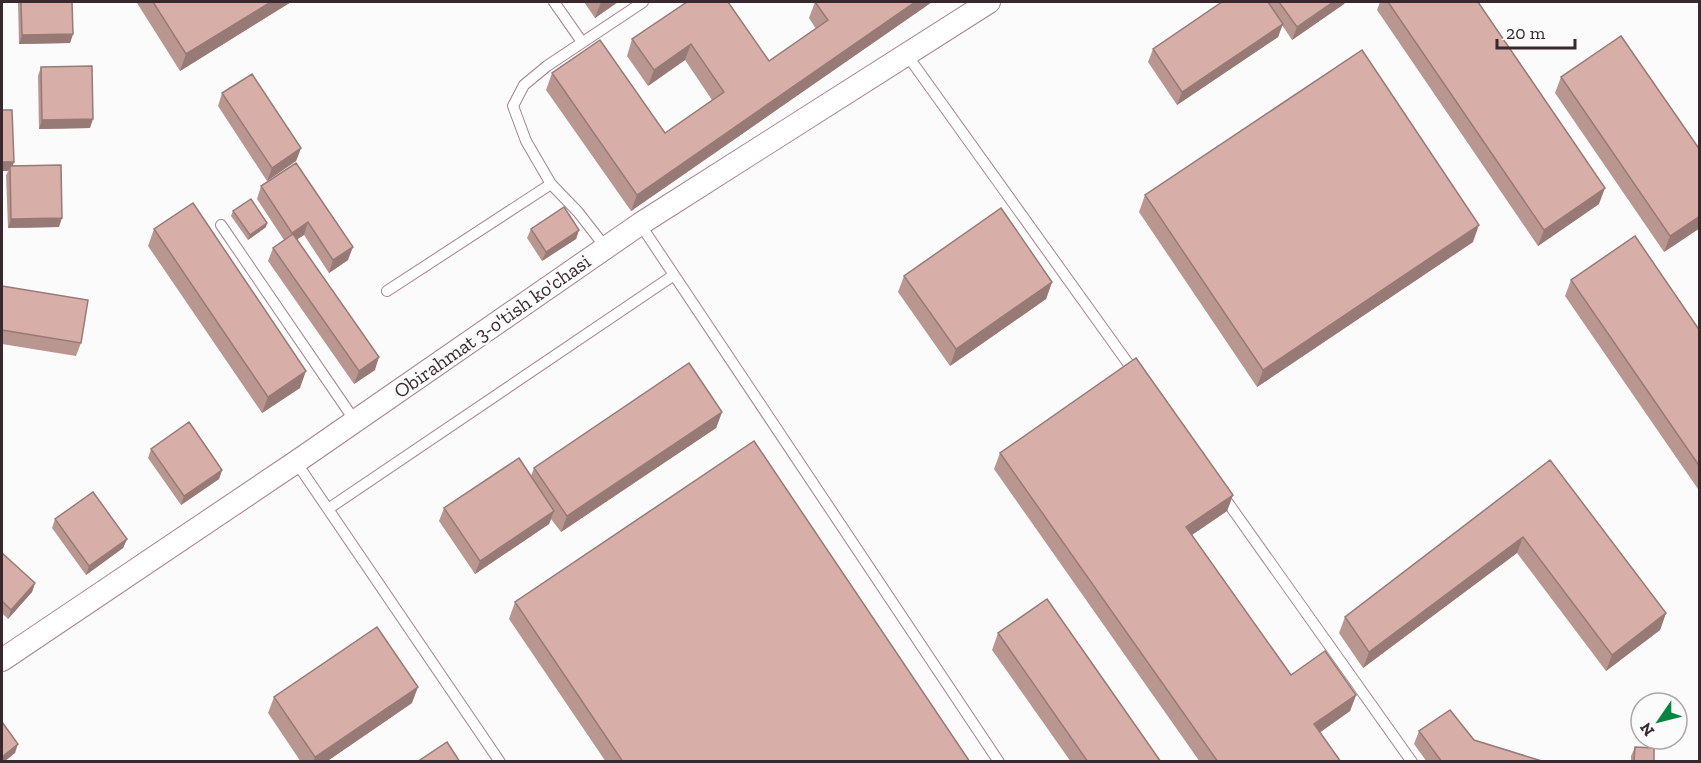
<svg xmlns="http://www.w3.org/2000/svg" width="1701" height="763" font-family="'Zilla Slab',serif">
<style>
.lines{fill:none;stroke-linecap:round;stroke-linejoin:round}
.lane-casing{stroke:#a7818d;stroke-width:12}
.street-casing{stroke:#a7818d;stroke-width:24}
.lane{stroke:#fff;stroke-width:10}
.street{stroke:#fff;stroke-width:22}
.wall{fill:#ba9690}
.shaded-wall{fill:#977a76}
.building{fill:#d8afa8;stroke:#977a76;stroke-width:1.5}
.labels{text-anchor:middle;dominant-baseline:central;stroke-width:5;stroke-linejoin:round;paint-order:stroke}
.street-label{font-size:20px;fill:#39292e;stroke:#fbfbfb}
</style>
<rect width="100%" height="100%" fill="#fbfbfb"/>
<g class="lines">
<defs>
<path id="lane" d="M554,2L582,42
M907,55L1135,373
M551,184L526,141L513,106L524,85L547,66L643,2
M640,224L999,762
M221,225L355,421
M387,291L551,184L578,212L606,248
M296,462L500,762
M1221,493L1412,762
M328,509L674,275"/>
<path id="street" d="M2,660L296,462L640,224L989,2"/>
</defs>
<use href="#lane" class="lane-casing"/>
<use href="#street" class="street-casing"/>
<use href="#lane" class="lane"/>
<use href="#street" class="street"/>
</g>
<path class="wall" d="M18,2H72L73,34L70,43L19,44Z
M138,2H291L180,71L137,3Z
M584,2H618L595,18Z
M687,2L769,61L816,29L809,18L815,2H932L631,211L546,90L552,73L665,133L712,100L685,60L648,86L627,56L632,39Z
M1222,2H1345L1344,4L1292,40L1282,25L1278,37L1177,105L1148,62L1153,49Z
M1380,2H1478L1599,204L1538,246L1377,10Z
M41,67L90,128L39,129L38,76Z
M1561,77L1700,150V228L1664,252L1555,93Z
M222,93L301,148L296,161L267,181L218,106Z
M14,162L12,166L59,227L8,228L6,175L8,171H2Z
M296,163L348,260L329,273L304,235L297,239L375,370L354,384L268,261L273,248L284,240L257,199L261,186Z
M1145,195L1473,242L1257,387L1139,212Z
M233,211L266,227L248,240L231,216Z
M154,229L300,388L262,413L148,246Z
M531,229L579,230L576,239L542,261L527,238Z
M904,276L1052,282L1046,299L950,366L898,292Z
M1571,280L1700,331V492L1565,296Z
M2,286L81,343L76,356L2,344Z
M722,412L716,428L561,532L551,519L549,524L475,574L439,521L444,508L531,476L534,468Z
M151,449L222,470L219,479L181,505L148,458Z
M1000,453L1233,495L1227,511L1192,535L1291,675L1356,695L1350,711L1320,732L1341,762H1200L994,469Z
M1550,460L1666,613L1660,630L1606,671L1517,553L1363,668L1339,633L1345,617Z
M55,519L127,539L123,548L86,575L52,528Z
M2,553L35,583L32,592L8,619L2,613Z
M515,602L970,762H606L509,619Z
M998,633L1161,762H1071L992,650Z
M274,697L412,703L326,762H301L268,713Z
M1419,731L1474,740L1545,762H1427L1414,744Z
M1635,747L1654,762H1631V756Z"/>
<path class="shaded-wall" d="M271,2H291L180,71L186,54Z
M601,2H618L595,18Z
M915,2H932L631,211L637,195Z
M1333,2H1345L1344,4L1292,40L1297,27Z
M1283,24L1278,37L1177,105L1182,92Z
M73,34L70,43L19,44L22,35Z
M691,44L685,60L648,86L654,70Z
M93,119L90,128L39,129L42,120Z
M301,148L296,161L267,181L272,168Z
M2,162H14L11,171L10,166L8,171H2Z
M1605,188L1599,204L1538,246L1544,230Z
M1700,216V228L1664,252L1670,236Z
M62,218L59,227L8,228L11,219Z
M308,222L304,235L287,246L292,233Z
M267,223L266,227L248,240L250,235Z
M1479,225L1473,242L1257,387L1263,370Z
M579,230L576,239L542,261L546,252Z
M353,247L348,260L329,273L333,260Z
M1052,282L1046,299L950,366L956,349Z
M379,357L375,370L354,384L359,371Z
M306,371L300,388L262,413L268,397Z
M722,412L716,428L561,532L567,516Z
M222,470L219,479L181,505L184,496Z
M1233,495L1227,511L1180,543L1186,527Z
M554,511L549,524L475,574L480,561Z
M1523,537L1517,553L1363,668L1369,652Z
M127,539L123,548L86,575L89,566Z
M35,583L32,592L8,619L11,610Z
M1666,613L1660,630L1606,671L1612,655Z
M418,687L412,703L326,762H313L315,757Z
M1356,695L1350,711L1308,741L1314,724Z
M18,744L15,753L4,762H2V757Z"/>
<path class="building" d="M21,2H72L73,34L22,35Z
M153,2H271L186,54Z
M687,2H728L769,61L828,20L815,2H915L637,195L552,73L600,40L665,133L724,92L691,44L654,70L632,39Z
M1222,2H1268L1283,24L1182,92L1153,49Z
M1279,2H1333L1297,27Z
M1388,2H1478L1605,188L1544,230Z
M1621,36L1700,150V216L1670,236L1561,77Z
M1362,50L1479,225L1263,370L1145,195Z
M92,66L93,119L42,120L41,67Z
M252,74L301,148L272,168L222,93Z
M2,110H12L14,162H2Z
M296,163L353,247L333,260L308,222L292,233L261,186Z
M61,165L62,218L11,219L10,166Z
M251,199L267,223L250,235L233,211Z
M193,203L306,371L268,397L154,229Z
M564,207L579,230L546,252L531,229Z
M1001,208L1052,282L956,349L904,276Z
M293,234L379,357L359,371L273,248Z
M1635,236L1700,331V467L1571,280Z
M2,286L88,300L81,343L2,330Z
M1136,358L1233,495L1186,527L1291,675L1325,651L1356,695L1314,724L1341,762H1218L1000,453Z
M689,363L722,412L567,516L534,468Z
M189,422L222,470L184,496L151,449Z
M754,441L970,762H623L515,602Z
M519,458L554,511L480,561L444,508Z
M1550,460L1666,613L1612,655L1523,537L1369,652L1345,617Z
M93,492L127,539L89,566L55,519Z
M2,553L35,583L11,610L2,601Z
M1047,599L1161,762H1088L998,633Z
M377,627L418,687L315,757L274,697Z
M1450,710L1474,740L1545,762H1442L1419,731Z
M2,722L18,744L2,757Z
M447,742L460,762H417Z
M1635,747L1654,748V762H1634Z"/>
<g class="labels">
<g class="street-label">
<text transform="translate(492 326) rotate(-35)">Obirahmat 3-o'tish ko'chasi</text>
</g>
</g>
<rect width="1701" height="763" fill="none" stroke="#39292e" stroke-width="6"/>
<g transform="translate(1659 721) rotate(235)"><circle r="28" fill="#fbfbfb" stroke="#ada7a9" stroke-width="1.5"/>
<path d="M0-4.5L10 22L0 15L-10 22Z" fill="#058540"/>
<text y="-9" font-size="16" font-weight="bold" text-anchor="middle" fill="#39292e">N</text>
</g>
<path d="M1497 39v9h78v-9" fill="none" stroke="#39292e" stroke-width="3"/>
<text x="1506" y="39" font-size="18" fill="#39292e" stroke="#fbfbfb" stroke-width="4.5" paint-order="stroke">20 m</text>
</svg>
